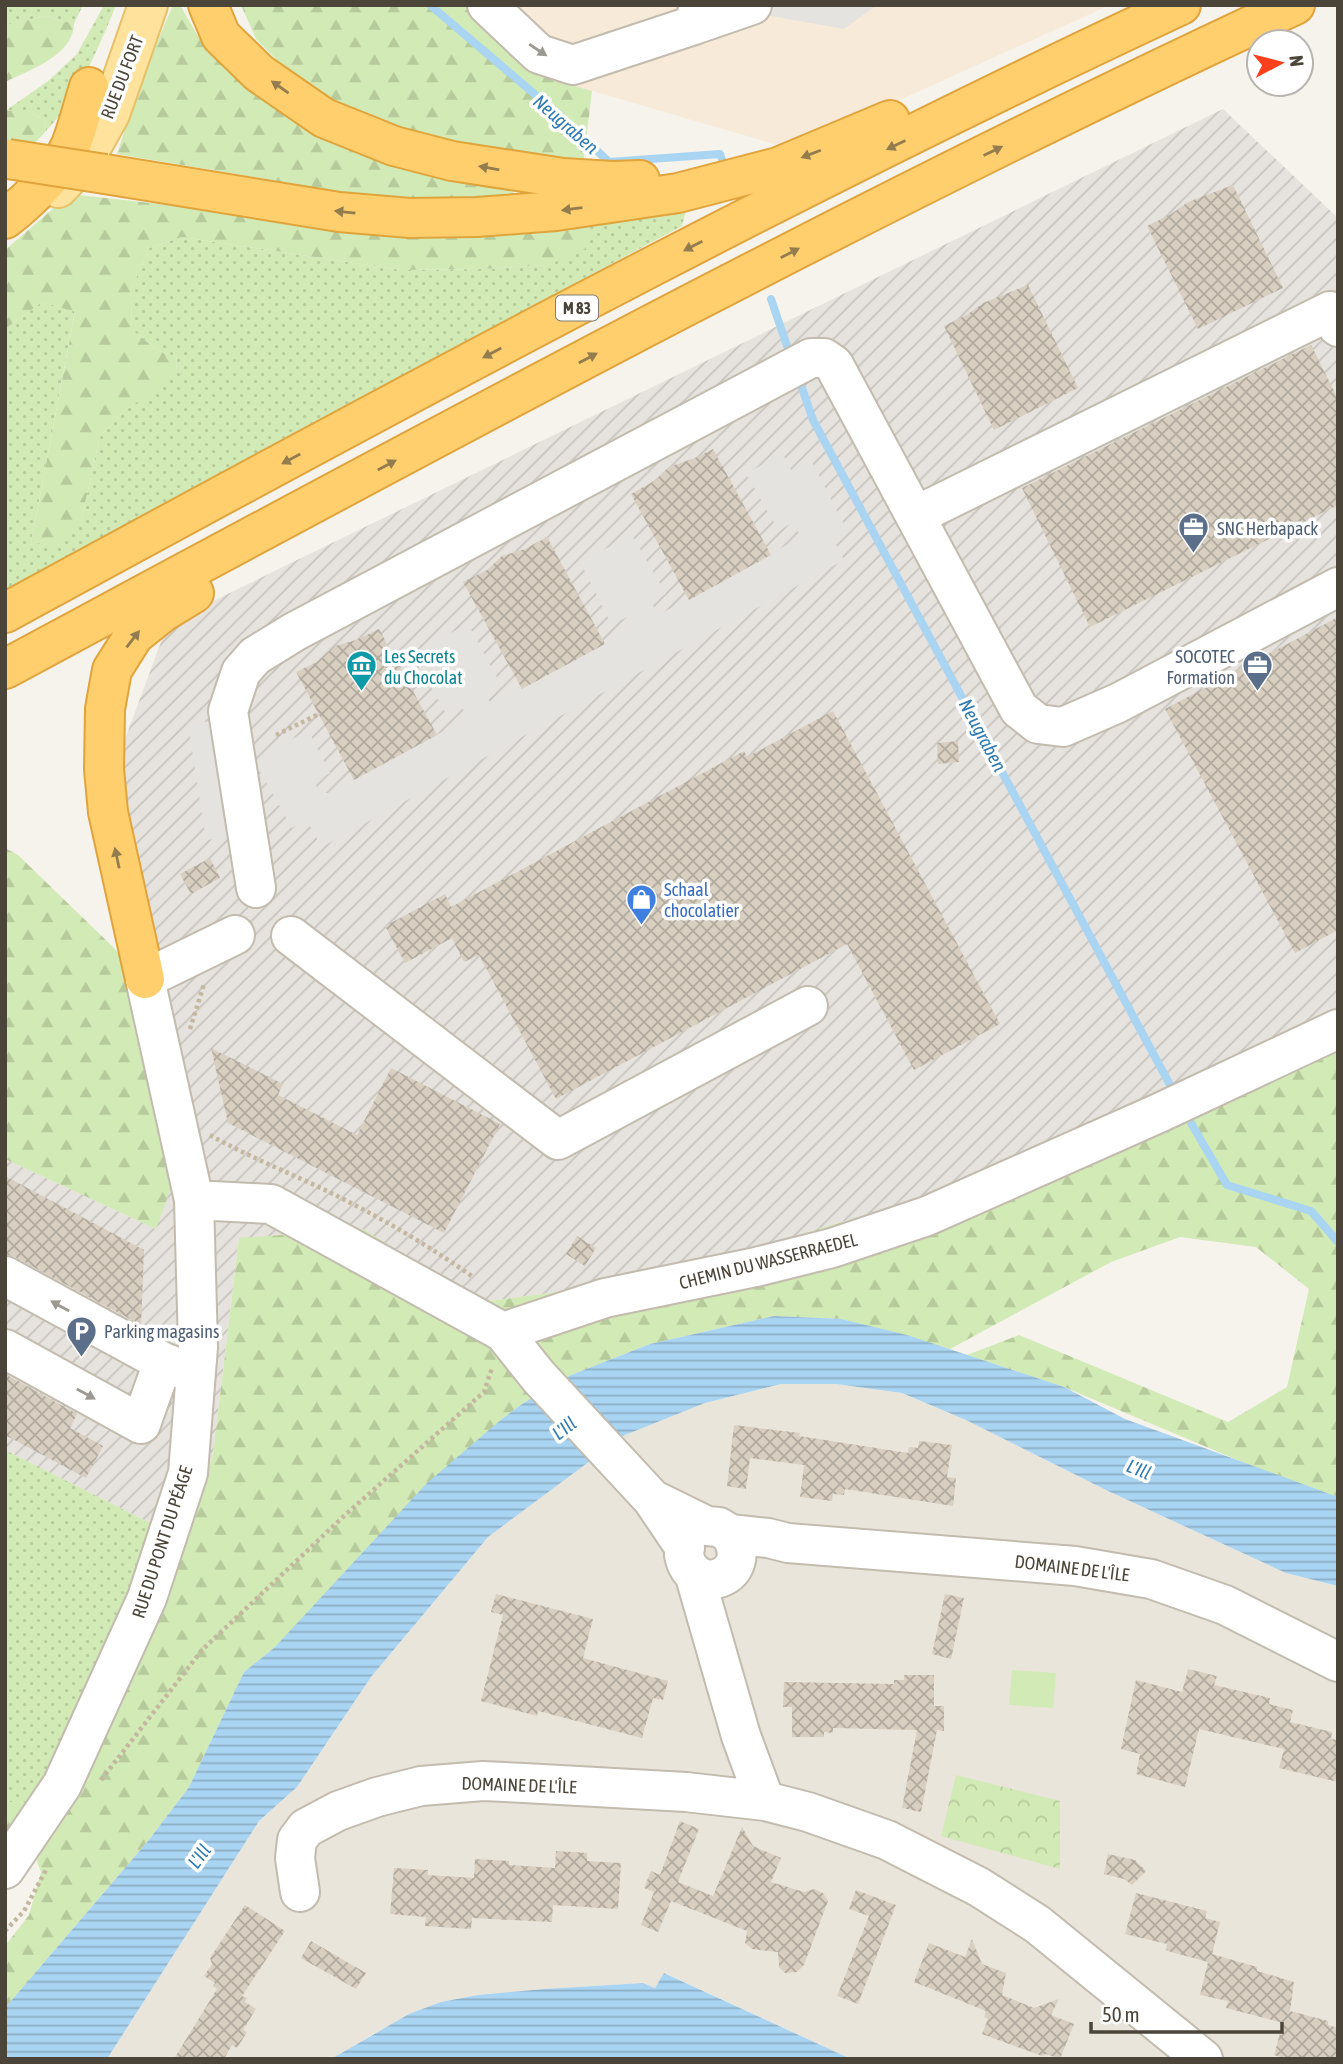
<svg xmlns="http://www.w3.org/2000/svg" width="1343" height="2064" font-family="'Asap Condensed',sans-serif">
<style>
.residential{fill:#eae5da}
.commercial{fill:#f7ead8}
.industrial{fill:url(#industrial-furrows)}
.grass{fill:url(#grass-dots)}
.forest{fill:url(#forest-firs)}
.park{fill:url(#park-crowns)}
.pitch{fill:#d2eab5}
.parking{fill:#e5e3e0}
.water{fill:url(#water-rules)}
.lines{fill:none;stroke-linecap:round;stroke-linejoin:round}
.stream{stroke:#a9d4f2;stroke-width:8}
.building{fill:url(#building-cross-hatch)}
.minor-casing{stroke:#c2bbae;stroke-width:42}
.major-casing{stroke:#e6c16a;stroke-width:42}
.highway-casing{stroke:#e0a43c;stroke-width:42}
.path{stroke:#c4b79f;stroke-width:4.5;stroke-dasharray:3.5 3.5;stroke-linecap:butt}
.minor{stroke:#fff;stroke-width:38}
.major{stroke:#ffe39c;stroke-width:38}
.highway{stroke:#ffcf6e;stroke-width:38}
.highway-bridge-casing{stroke:#e0a43c;stroke-width:42;stroke-linecap:butt}
.highway-bridge{stroke:#ffcf6e;stroke-width:38}
.oneway{fill:#9c9892}
.oneway2{fill:#937c4e}
.labels{text-anchor:middle;dominant-baseline:central;stroke-width:7;stroke-linejoin:round;paint-order:stroke}
.shield{fill:#fff;stroke:#817c74;stroke-width:2}
.shield-label{font-size:16px;font-weight:bold;fill:#4b4439}
.street-label{font-size:18px;fill:#4b4439;stroke:#fff}
.service-label{font-size:18px;fill:#4e5e75;stroke:#fff;text-anchor:start}
.culture-label{font-size:18px;fill:#0d838f;stroke:#fff;text-anchor:start}
.shop-label{font-size:18px;fill:#366cbe;stroke:#fff;text-anchor:start}
.water-label{font-size:19px;font-style:italic;fill:#2e7ab2;stroke:#fff}
</style>
<defs>
<pattern id="industrial-furrows" width="10" height="10" patternUnits="userSpaceOnUse" patternTransform="scale(1.75)"><rect width="10" height="10" fill="#e6e2dd"/><path d="M-1 1l2-2M0 10L10 0M9 11l2-2" fill="none" stroke="#c7c3be"/></pattern>
<pattern id="grass-dots" width="8" height="8" patternUnits="userSpaceOnUse" patternTransform="scale(1.75)"><rect width="8" height="8" fill="#d2eab5"/><path d="M2 2h.1M6 6h.1" fill="none" stroke="#b6ca9c" stroke-width="1.8" stroke-linecap="round"/></pattern>
<pattern id="forest-firs" width="22" height="20" patternUnits="userSpaceOnUse" patternTransform="scale(1.75)"><rect width="22" height="20" fill="#d2eab5"/><path d="M5 1l3.5 6h-7zM16 11l3.5 6h-7z" fill="#b6ca9c"/></pattern>
<pattern id="park-crowns" width="20" height="18" patternUnits="userSpaceOnUse" patternTransform="scale(1.75)"><rect width="20" height="18" fill="#d2eab5"/><path d="M2 6a3 3 0 1 1 6 0M12 15a3 3 0 1 1 6 0" fill="none" stroke="#b6ca9c"/></pattern>
<pattern id="water-rules" width="6" height="5" patternUnits="userSpaceOnUse" patternTransform="scale(1.75)"><rect width="6" height="5" fill="#a9d4f2"/><path d="M0 2.5h6" fill="none" stroke="#8caec5"/></pattern>
<pattern id="building-cross-hatch" width="8" height="8" patternUnits="userSpaceOnUse" patternTransform="scale(1.75)"><rect width="8" height="8" fill="#d8cfc1"/><path d="M0 0l8 8M0 8l8-8" fill="none" stroke="#b1aa9e"/></pattern>
</defs>
<rect width="100%" height="100%" fill="#f6f3ec"/>
<path class="residential" d="M781,1384H836L902,1393L966,1420L1108,1491L1286,1573L1338,1586V2059H851L665,1973L655,1988L643,1983L544,1989L478,1995L441,2002L373,2034L331,2059H107L259,1821L297,1787L371,1677L488,1537L625,1435L705,1403Z"/>
<path class="commercial" d="M472,5H1110L791,149L558,81Z"/>
<path class="industrial" d="M1223,109L1338,218V1008L1181,1086L924,1197L649,1280L482,1302L239,1238L213,1454L191,1527L182,1539L5,1450V1159L156,1229L111,777L168,623Z"/>
<path class="grass" d="M5,5H83L74,24L46,16L5,25Z
M104,5H116C100,45 76,101 46,131L45,121L29,111H5L48,81L77,54Z
M687,207L682,226L297,431L5,591V329L42,302L75,311L31,543L82,517L100,436L125,410L176,375L177,357L157,350L132,330L131,290L149,248L182,237L401,270L484,269L549,265L590,224Z
M5,1450L182,1539L60,1803L10,1802L5,1800Z"/>
<path class="forest" d="M173,5H180L198,36L222,62L514,188L512,199L399,204L254,177L117,154L141,80Z
M241,5H472L558,81L592,91L583,166H541L410,131L345,108L299,82L256,39Z
M46,16L74,24C73,56 29,70 5,82V25Z
M5,111H29L45,121L46,131L33,145L5,142Z
M70,194L222,211L590,224L586,248L549,265L484,269L401,270L182,237L149,248L131,290L132,330L157,350L177,357L176,376L125,410L100,436L82,517L62,545L31,543L75,312L42,302L5,329V250Z
M5,848L18,855L113,947L153,991L185,1149L156,1229L5,1159Z
M1338,1008V1497L1266,1472L1064,1387L967,1355L1019,1335L1228,1422L1287,1387L1309,1289L1256,1247L1180,1237L1111,1262L950,1349L841,1319L774,1316L650,1344L571,1375L525,1402L503,1418L275,1647L244,1672L189,1787L148,1841L5,2008V1946L29,1915L41,1872L32,1848L5,1833V1800L10,1802L60,1803L182,1539L191,1527L213,1454L239,1238L363,1229L482,1302L649,1280L924,1197L1181,1086Z"/>
<path class="park" d="M956,1775L1060,1801V1869L941,1836Z"/>
<path class="pitch" d="M1012,1670L1056,1673L1053,1708L1009,1705Z"/>
<path class="parking" d="M720,5H877L844,29L720,7Z
M782,453L792,471L812,462L847,530L832,537L844,560L322,847L306,819L292,828L258,768L259,758L308,730L330,773L314,782L320,792L328,793L459,723L465,716L461,703L445,712L412,653L468,624L500,683L485,694L489,701L492,702L631,627L632,621L627,617L612,625L580,562L632,535L666,594L651,602L657,612L662,613L801,537L793,522L779,531L746,474Z
M229,719L248,836L206,840L188,724Z"/>
<path class="water" d="M774,1316L841,1319L907,1335L1064,1387L1125,1419L1338,1497V1586L1286,1573L1108,1491L966,1420L902,1393L836,1384H781L705,1403L625,1435L488,1537L371,1677L297,1787L259,1821L107,2059H5V2008L148,1841L189,1787L244,1672L275,1647L427,1483L503,1418L525,1402L571,1375L650,1344Z
M664,1973L851,2059H331L409,2014L441,2002L478,1995L544,1989L643,1983L655,1988Z"/>
<g class="lines">
<path class="stream" d="M430,5L558,114L609,162L720,154L724,165
M771,299L787,346
M801,385L813,420L1169,1083
M1191,1123L1227,1185L1311,1211L1338,1242"/>
</g>
<path class="building" d="M1233,185L1283,288L1198,329L1147,226L1171,214L1188,202Z
M1028,285L1078,388L994,430L944,326L968,314L983,303Z
M1311,345L1338,399V505L1090,627L1022,488Z
M713,449L771,555L689,600L631,494L654,481L669,467L695,458Z
M547,537L605,644L522,689L463,582L487,570L502,556L525,549Z
M1338,617V930L1295,953L1165,709Z
M379,629L437,735L354,780L296,672L317,662L335,646L356,640Z
M833,711L1000,1024L914,1070L847,944L556,1099L479,955L464,962L452,938L405,963L385,926L445,894L451,907L744,751L747,757Z
M958,741L959,762L938,764L937,743Z
M210,858L220,878L191,894L180,874Z
M211,1048L283,1084L278,1095L357,1135L391,1068L500,1124L444,1233L228,1123Z
M5,1176L144,1250L141,1325L15,1257L5,1254Z
M577,1236L596,1248L585,1266L566,1254Z
M5,1374L77,1414L70,1428L103,1446L86,1478L5,1435Z
M734,1425L800,1433L799,1436L908,1453L909,1447L918,1448L919,1441L952,1445L947,1477L956,1478L953,1506L845,1489L844,1495L833,1494L832,1501L800,1497L804,1465L750,1458L746,1489L727,1486Z
M496,1594L593,1619L583,1658L668,1681L663,1700L653,1698L642,1738L538,1711L537,1716L481,1701L503,1615L491,1612Z
M945,1594L964,1598L951,1659L932,1654Z
M1188,1669L1217,1676L1214,1685L1270,1698L1269,1704L1293,1710L1290,1722L1332,1732L1331,1739L1338,1740V1782L1279,1768L1284,1749L1199,1729L1185,1787L1136,1774L1140,1754L1121,1749L1136,1680L1182,1692Z
M904,1675H934V1706H944V1731L937,1730L921,1812L902,1808L917,1730L833,1728V1733L824,1732V1737H792V1707H783L784,1682L894,1684V1680H904Z
M680,1821L699,1829L678,1882L713,1896L742,1827L753,1846L781,1858L771,1882L804,1892L814,1889L823,1893L828,1901L804,1965L797,1972L785,1973L779,1967L778,1952L752,1949L745,1943L747,1931L671,1901L658,1932L641,1925L654,1892L644,1888L651,1871L660,1875Z
M556,1851L587,1853V1861L621,1863L618,1909L553,1905L552,1922L472,1918L471,1929L425,1926L426,1917L390,1914L394,1868L428,1870V1875L474,1878L475,1859L509,1861V1865L555,1868Z
M1108,1854L1135,1860L1146,1871L1132,1885L1124,1879L1104,1874Z
M856,1890L896,1905L858,2004L837,1996L869,1916L849,1909Z
M1136,1893L1207,1911L1205,1918L1220,1922L1212,1954L1257,1967V1971L1294,1982L1290,2011L1328,2021V2025L1338,2028V2059H1287L1274,2055L1283,2023L1226,2008L1228,2001L1200,1995L1208,1962L1171,1952L1166,1950L1167,1944L1125,1934Z
M245,1905L285,1931L242,1996L247,1998L245,2002L256,2009L243,2030L247,2032L237,2048L232,2045L224,2059H174L217,1989L213,1986L215,1983L204,1976L212,1964L210,1958Z
M972,1939L982,1964L1006,1973L1002,1995L1034,2008L1059,1999L1051,2015L1074,2024L1060,2059L1046,2054L1042,2056L982,2034L988,2019L984,2017L986,2011L914,1982L929,1943L965,1957Z
M311,1941L366,1973L356,1989L301,1958Z"/>
<g class="lines">
<defs>
<path id="minor" d="M487,5L539,54L573,65L694,25L699,5
M694,25L752,5
M915,516L1330,311L1338,327
M256,888L228,711L241,672L255,656L294,632L811,358H824L834,365L1019,709L1038,724L1063,727L1118,703L1338,587
M291,936L558,1140L808,1006
M194,1200L271,1204L503,1332L538,1376L652,1499L685,1548
M5,1276L163,1362
M503,1332L605,1298L756,1267L832,1248L927,1216L1159,1113L1338,1029
M5,1349L141,1424L163,1362L195,1374
M652,1499L707,1526L719,1527L730,1534L768,1538L788,1543L1075,1566L1151,1579L1225,1605L1338,1662
M684,1555C693,1600 757,1577 730,1534
M694,1573L741,1736L765,1801
M5,1869L62,1785L147,1598L188,1473L198,1347L194,1200L145,979L235,935
M300,1892L295,1858L297,1840L306,1828L338,1811L377,1797L421,1786L483,1781L524,1783L686,1792L765,1801L808,1812L887,1840L979,1887L1037,1924L1203,2059"/>
<path id="major" d="M58,188L83,162L110,114L148,5"/>
<path id="highway" d="M208,5L221,36L259,73L324,118L394,146L452,161L563,178L613,181L640,180
M105,174L339,212L410,218L477,217L556,211L678,193L778,167L890,120
M5,219C27,202 60,171 71,145C78,127 83,106 89,87
M5,613C392,402 782,191 1181,5
M5,669C431,440 856,209 1295,5
M145,979L108,812L104,769L105,709L112,670L134,635L163,612L194,593"/>
</defs>
<use href="#minor" class="minor-casing"/>
<use href="#major" class="major-casing"/>
<use href="#highway" class="highway-casing"/>
<path class="path" d="M276,735L319,714
M190,1029L204,984
M210,1135C254,1160 301,1177 345,1200C390,1223 432,1248 473,1277
M101,1780L202,1650L344,1516L484,1392L492,1368
M5,1931L24,1911L47,1868"/>
<use href="#minor" class="minor"/>
<use href="#major" class="major"/>
<use href="#highway" class="highway"/>
<defs>
<path id="highway-bridge" d="M8,159L105,174"/>
</defs>
<use href="#highway-bridge" class="highway-bridge-casing"/>
<use href="#highway-bridge" class="highway-bridge"/>
</g>
<defs><path id="oneway-solid" d="M-6-.8H1V-3.2L6.5 0L1 3.2V.8H-6Z" transform="scale(1.75)"/></defs>
<g class="oneway">
<use href="#oneway-solid" transform="translate(538 50) rotate(34)"/>
<use href="#oneway-solid" transform="translate(60 1306) rotate(-151)"/>
<use href="#oneway-solid" transform="translate(86 1394) rotate(29)"/>
</g>
<g class="oneway2">
<use href="#oneway-solid" transform="translate(280 87) rotate(-145)"/>
<use href="#oneway-solid" transform="translate(896 145) rotate(154)"/>
<use href="#oneway-solid" transform="translate(993 151) rotate(-26)"/>
<use href="#oneway-solid" transform="translate(811 154) rotate(159)"/>
<use href="#oneway-solid" transform="translate(489 168) rotate(-170)"/>
<use href="#oneway-solid" transform="translate(572 209) rotate(173)"/>
<use href="#oneway-solid" transform="translate(345 212) rotate(-174)"/>
<use href="#oneway-solid" transform="translate(693 246) rotate(153)"/>
<use href="#oneway-solid" transform="translate(790 253) rotate(-27)"/>
<use href="#oneway-solid" transform="translate(492 353) rotate(152)"/>
<use href="#oneway-solid" transform="translate(588 358) rotate(-28)"/>
<use href="#oneway-solid" transform="translate(291 459) rotate(152)"/>
<use href="#oneway-solid" transform="translate(387 465) rotate(-28)"/>
<use href="#oneway-solid" transform="translate(133 639) rotate(-52)"/>
<use href="#oneway-solid" transform="translate(117 858) rotate(-102)"/>
</g>
<defs>
<symbol id="office-pin" viewBox="-11 -11 22 30"><path d="M0 17L-7.5 6A9.5 9.5 0 1 1 7.5 6Z" fill="#5c6f8a" stroke="#fff"/><path d="M-6-3h4V-5.5h4V-3h4V5H-6ZM-1-4.5V-3h2v-1.5ZM-6 0V1H6V0Z" fill="#fff"/></symbol>
<symbol id="museum-pin" viewBox="-11 -11 22 30"><path d="M0 17L-7.5 6A9.5 9.5 0 1 1 7.5 6Z" fill="#0f9aa8" stroke="#fff"/><path d="M0-6L6-3V-2H-6V-3ZM-5-1h2V3h-2ZM-1-1h2V3h-2ZM3-1h2V3H3ZM-6 4H6V6H-6Z" fill="#fff"/></symbol>
<symbol id="shop-pin" viewBox="-11 -11 22 30"><path d="M0 17L-7.5 6A9.5 9.5 0 1 1 7.5 6Z" fill="#3f7fe0" stroke="#fff"/><path d="M-5-2.5h2.3a2.7 3.5 0 0 1 5.4 0H5L5.5 6h-11ZM-1.5-2.5h3a1.5 2.3 0 0 0-3 0Z" fill="#fff"/></symbol>
<symbol id="parking-pin" viewBox="-11 -11 22 30"><path d="M0 17L-7.5 6A9.5 9.5 0 1 1 7.5 6Z" fill="#5c6f8a" stroke="#fff"/><path d="M-3.5-5.5H1a3.5 3.5 0 0 1 0 7H-1V5.5H-3.5ZM-1-3.4V-.6H.8a1.4 1.4 0 0 0 0-2.8Z" fill="#fff"/></symbol>
</defs>
<g fill-rule="evenodd">
<use href="#office-pin" x="1176" y="510" width="35" height="47"/>
<use href="#museum-pin" x="344" y="648" width="35" height="47"/>
<use href="#office-pin" x="1240" y="648" width="35" height="47"/>
<use href="#shop-pin" x="624" y="882" width="35" height="47"/>
<use href="#parking-pin" x="64" y="1314" width="35" height="47"/>
</g>
<g class="labels">
<rect class="shield" x="556" y="295.5" width="42" height="25" rx="5"/>
<g class="shield-label">
<text x="577" y="308">M 83</text>
</g>
<g class="street-label">
<text transform="translate(122 77) rotate(-69)">RUE DU FORT</text>
<text transform="translate(768 1261) rotate(-14)">CHEMIN DU WASSERRAEDEL</text>
<text transform="translate(162 1542) rotate(-72)">RUE DU PONT DU PÉAGE</text>
<text transform="translate(1072 1568) rotate(7)">DOMAINE DE L'ÎLE</text>
<text transform="translate(519 1785) rotate(2)">DOMAINE DE L'ÎLE</text>
</g>
<g class="service-label">
<text x="1217" y="528">SNC Herbapack</text>
<text x="1235" y="656" text-anchor="end">SOCOTEC<tspan x="1235" dy="21">Formation</tspan></text>
<text x="104" y="1331">Parking magasins</text>
</g>
<g class="culture-label">
<text x="384" y="656">Les Secrets<tspan x="384" dy="21">du Chocolat</tspan></text>
</g>
<g class="shop-label">
<text x="664" y="889">Schaal<tspan x="664" dy="21">chocolatier</tspan></text>
</g>
<g class="water-label">
<text transform="translate(566 124) rotate(41)">Neugraben</text>
<text transform="translate(983 735) rotate(62)">Neugraben</text>
<text transform="translate(564 1428) rotate(-37)">L'Ill</text>
<text transform="translate(1139 1469) rotate(23)">L'Ill</text>
<text transform="translate(199 1856) rotate(-53)">L'Ill</text>
</g>
</g>
<rect width="1343" height="2064" fill="none" stroke="#4b4439" stroke-width="14"/>
<g transform="translate(1280 63) rotate(83)"><circle r="33" fill="#ffffff" stroke="#b7b4b0" stroke-width="2"/>
<path d="M0-5L12 26L0 18L-12 26Z" fill="#fc3f1d"/>
<text y="-10" font-size="19" font-weight="bold" text-anchor="middle" fill="#4b4439">N</text>
</g>
<path d="M1091 2022v10h191v-10" fill="none" stroke="#4b4439" stroke-width="3.5"/>
<text x="1102" y="2022" font-size="21" fill="#4b4439" stroke="#ffffff" stroke-width="5" paint-order="stroke">50 m</text>
</svg>
